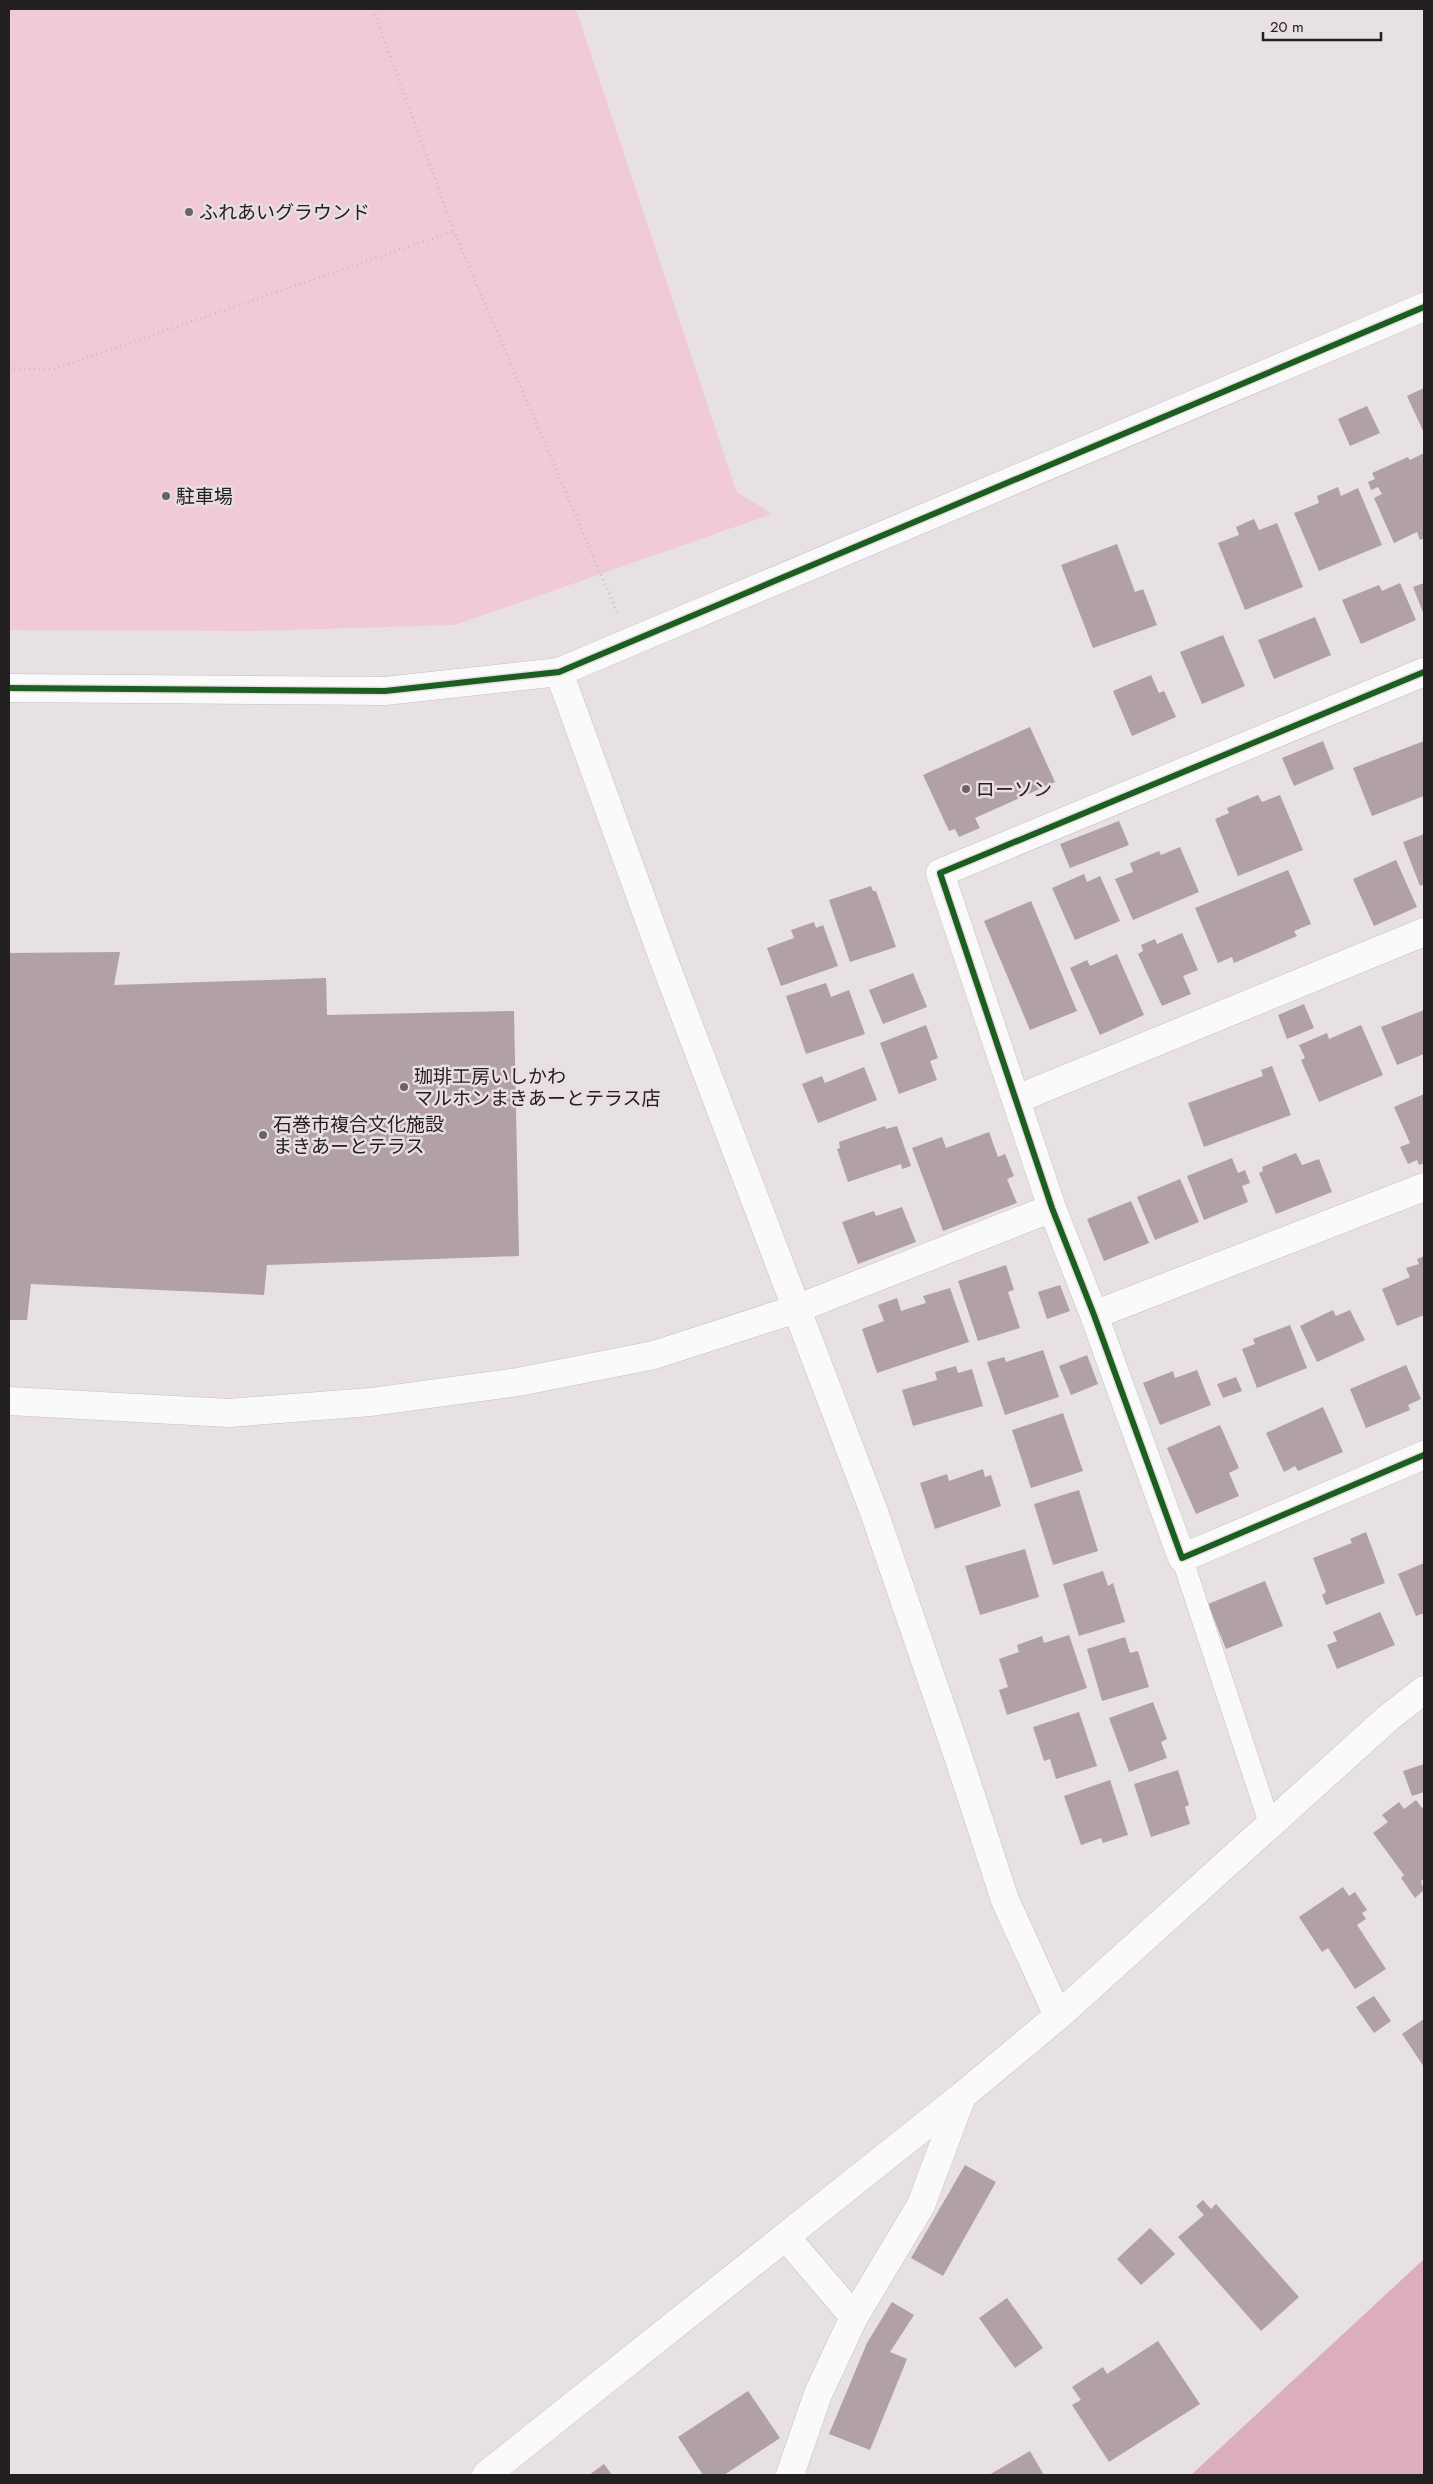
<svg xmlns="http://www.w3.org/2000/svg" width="1433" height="2484" font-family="Jost,'Noto Sans JP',sans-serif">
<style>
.green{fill:#f0cbd6}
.forest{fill:#dcadbc}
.building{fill:#b1a0a5}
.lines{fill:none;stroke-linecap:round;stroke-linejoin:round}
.service-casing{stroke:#c4bfc1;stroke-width:22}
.minor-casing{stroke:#c4bfc1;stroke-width:29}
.tertiary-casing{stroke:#c4bfc1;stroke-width:29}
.path{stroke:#c2c0c1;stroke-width:3;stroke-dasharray:1 4;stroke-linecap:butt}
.service{stroke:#fbfafb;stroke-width:21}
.minor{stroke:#fbfafb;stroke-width:28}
.tertiary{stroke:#fbfafb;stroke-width:28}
.cycleway-casing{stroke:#e9dfe2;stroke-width:9}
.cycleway{stroke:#1b5e20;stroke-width:6}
.poi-dot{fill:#686465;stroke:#e9dfe2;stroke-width:2}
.labels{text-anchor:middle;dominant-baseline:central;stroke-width:5;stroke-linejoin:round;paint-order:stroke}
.poi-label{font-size:19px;fill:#232021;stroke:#e9dfe2;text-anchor:start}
</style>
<rect width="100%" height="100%" fill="#e7e1e3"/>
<path class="green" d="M9,9H576L736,491L772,514L455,625L252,631L9,630Z"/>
<path class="forest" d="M1424,2259V2475H1191Z"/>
<path class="building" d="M1424,388V433L1407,396Z
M1367,406L1380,433L1350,446L1338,419Z
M1424,453V538L1420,540L1417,532L1394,543L1374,498L1382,494L1378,487L1371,490L1368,482L1375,479L1372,473L1408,457L1410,460Z
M1338,487L1341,496L1358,488L1382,545L1319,571L1294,513L1319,503L1317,496Z
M1254,519L1259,530L1277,523L1303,587L1245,610L1218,543L1239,535L1236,527Z
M1117,544L1135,592L1143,589L1157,625L1093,648L1061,565Z
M1400,583L1416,620L1361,644L1342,600L1379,585L1382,591Z
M1424,583V615L1413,587Z
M1315,617L1331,655L1274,679L1258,640Z
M1223,635L1245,686L1202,704L1180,652Z
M1151,675L1159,693L1164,691L1176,717L1132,736L1113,691Z
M1030,727L1055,782L975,818L980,828L959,837L955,829L949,831L923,775Z
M1323,741L1334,769L1294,786L1282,758Z
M1424,741V796L1372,816L1353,768Z
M1258,795L1262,802L1280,795L1303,850L1238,876L1215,819L1229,813L1227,808Z
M1119,821L1129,845L1070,868L1060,844Z
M1424,834V884L1420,886L1403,842Z
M1180,847L1199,892L1133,920L1115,879L1133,872L1130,863L1159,851L1161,855Z
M1396,860L1417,907L1374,926L1353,879Z
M1288,870L1311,924L1294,931L1297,936L1234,963L1232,957L1218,963L1195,908Z
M1084,874L1087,882L1100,876L1120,921L1075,940L1052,888Z
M871,886L873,891H876L896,947L850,962L829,900Z
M1031,901L1077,1011L1030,1030L984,921Z
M814,922L816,928L823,925L838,966L781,986L767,948L794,938L791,930Z
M1182,933L1198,970L1183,976L1191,994L1162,1006L1138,954L1143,951L1141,945L1155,939L1157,944Z
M120,952L114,985L326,978L327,1015L514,1011L519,1256L267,1265L264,1295L31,1284L27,1320H9V953Z
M1117,954L1144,1015L1100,1035L1070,968L1087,960L1090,966Z
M913,973L927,1007L883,1024L869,990Z
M826,983L831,997L849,990L865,1034L806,1054L786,996Z
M1304,1004L1314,1028L1287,1039L1278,1015Z
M1424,1010V1054L1397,1065L1381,1027Z
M926,1025L938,1058L930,1061L937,1080L899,1094L880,1043Z
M1361,1025L1383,1075L1319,1102L1301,1060L1305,1058L1299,1045L1327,1033L1329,1039Z
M1272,1066L1291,1115L1204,1147L1188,1103L1263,1076L1261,1070Z
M864,1067L877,1100L818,1123L802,1084L822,1076L825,1083Z
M1424,1094V1163L1419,1165L1417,1160L1408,1164L1400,1147L1410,1143L1394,1107Z
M885,1126L886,1129L897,1126L911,1166L902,1169L901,1164L848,1182L837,1149L840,1148L839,1142Z
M989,1132L998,1157L1005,1154L1014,1176L1007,1179L1017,1203L943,1231L912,1148L942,1137L946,1148Z
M1296,1153L1302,1165L1319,1159L1332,1192L1276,1214L1259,1173L1263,1171L1262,1167Z
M1232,1158L1238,1173L1245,1170L1250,1183L1242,1186L1248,1202L1204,1220L1187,1176Z
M1180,1179L1199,1222L1155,1240L1137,1197Z
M1131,1201L1149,1243L1104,1261L1087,1219Z
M902,1207L916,1242L858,1264L842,1222L874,1211L876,1216Z
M1424,1256V1315L1397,1326L1382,1289L1410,1277L1406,1268L1419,1264L1417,1259Z
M1006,1265L1014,1290L1008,1292L1020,1328L978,1341L958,1281Z
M1060,1285L1070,1311L1047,1319L1038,1292Z
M950,1288L969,1342L877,1373L862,1329L884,1321L878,1305L897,1298L901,1311L926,1303L923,1296Z
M1333,1310L1336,1316L1350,1310L1365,1340L1317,1362L1300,1326Z
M1290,1325L1307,1368L1257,1388L1242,1349L1255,1344L1253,1339Z
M1043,1350L1059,1397L1005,1415L987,1362L1004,1357L1006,1362Z
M1087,1355L1098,1384L1071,1395L1059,1366Z
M1406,1365L1421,1399L1408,1405L1410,1410L1366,1428L1350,1389Z
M956,1366L958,1373L972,1369L983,1406L913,1426L902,1390L937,1380L935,1372Z
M1197,1370L1211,1405L1160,1425L1143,1383L1173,1371L1175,1378Z
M1236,1377L1242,1391L1223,1398L1217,1384Z
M1323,1407L1343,1452L1298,1471L1295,1466L1284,1472L1266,1433Z
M1063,1413L1083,1471L1031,1488L1012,1430Z
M1220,1425L1239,1468L1229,1473L1239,1496L1196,1514L1167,1448Z
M983,1469L985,1477L991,1475L1001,1506L935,1529L920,1483L947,1474L949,1481Z
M1079,1490L1098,1551L1053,1565L1034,1504Z
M1366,1532L1385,1583L1326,1605L1322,1595L1326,1592L1313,1558L1352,1543L1350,1539Z
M1025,1549L1039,1597L980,1615L965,1566Z
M1424,1563V1613L1416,1616L1398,1574Z
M1103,1571L1108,1586L1113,1583L1125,1622L1079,1636L1063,1584Z
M1265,1581L1283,1626L1226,1649L1208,1604Z
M1380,1612L1395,1645L1337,1669L1327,1645L1337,1641L1333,1632Z
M1069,1635L1087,1688L1007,1715L999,1690L1008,1687L999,1659L1019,1652L1017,1645L1042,1636L1044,1643Z
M1125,1637L1130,1653L1138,1651L1149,1687L1102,1701L1087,1649Z
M1153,1702L1167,1739L1161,1742L1167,1758L1129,1772L1109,1718Z
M1079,1712L1097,1766L1056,1779L1050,1759L1044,1761L1033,1727Z
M1424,1764V1792L1412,1796L1403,1771Z
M1178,1770L1189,1805L1185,1807L1190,1824L1151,1837L1134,1784Z
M1110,1780L1128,1835L1103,1843L1101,1838L1081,1845L1064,1796Z
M1416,1800L1422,1808L1424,1806V1879L1421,1881L1424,1890L1415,1898L1401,1878L1404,1875L1373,1833L1388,1822L1382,1815L1399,1802L1404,1809Z
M1343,1887L1349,1896L1355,1892L1367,1910L1362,1913L1366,1919L1357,1925L1386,1969L1355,1989L1328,1948L1322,1952L1299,1917Z
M1374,1996L1391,2021L1374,2033L1356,2007Z
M1424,2019V2067L1402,2034Z
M965,2165L996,2182L943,2276L911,2258Z
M1203,2200L1211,2209L1216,2204L1299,2297L1261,2331L1178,2237L1204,2215L1196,2206Z
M1150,2228L1175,2254L1141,2285L1117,2259Z
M1007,2298L1043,2348L1015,2368L979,2318Z
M892,2302L914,2315L890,2352L907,2359L870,2450L829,2434L867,2343Z
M1158,2341L1200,2404L1109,2462L1072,2405L1081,2400L1072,2387L1103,2367L1107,2374Z
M748,2391L780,2438L724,2475H703L678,2437Z
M1030,2451L1044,2475H989Z
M604,2464L612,2475H589Z"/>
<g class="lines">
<defs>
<path id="service" d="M1182,1558L1270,1825"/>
<path id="minor" d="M1424,672L940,873L1052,1208L1094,1315L1182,1558L1424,1455
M1017,1099L1424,932
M796,1309L1052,1208
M1094,1315L1424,1187
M786,2237L854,2317
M790,2475L818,2394L854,2317L921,2205L962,2096"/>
<path id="tertiary" d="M559,672L663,958L874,1512L958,1756L1005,1900L1058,2016
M9,688L385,691L559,672L1424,307
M9,1401L229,1413L371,1402L518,1382L654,1355L796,1309
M486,2475L962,2096L1058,2016L1388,1718L1424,1690"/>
</defs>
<use href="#service" class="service-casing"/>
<use href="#minor" class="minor-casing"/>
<use href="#tertiary" class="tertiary-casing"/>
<path class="path" d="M373,9L454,231L617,612
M9,369H54L454,231"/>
<use href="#service" class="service"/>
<use href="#minor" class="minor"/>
<use href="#tertiary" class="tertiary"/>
<defs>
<path id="cycleway" d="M1424,672L940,873L1052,1208L1094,1315L1182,1558L1424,1455
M9,688L385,691L559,672L1424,307"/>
</defs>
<use href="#cycleway" class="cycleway-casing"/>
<use href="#cycleway" class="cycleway"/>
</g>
<g class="poi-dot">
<circle cx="189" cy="212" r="5"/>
<circle cx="166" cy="496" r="5"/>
<circle cx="966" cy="789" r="5"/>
<circle cx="404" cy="1087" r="5"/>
<circle cx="263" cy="1135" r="5"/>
</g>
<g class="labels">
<g class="poi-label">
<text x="199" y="212">ふれあいグラウンド</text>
<text x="176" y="496">駐車場</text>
<text x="976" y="789">ローソン</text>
<text x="414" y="1076">珈琲工房いしかわ<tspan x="414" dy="22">マルホンまきあーとテラス店</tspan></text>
<text x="273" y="1124">石巻市複合文化施設<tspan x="273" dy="22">まきあーとテラス</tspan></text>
</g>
</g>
<rect width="1433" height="2484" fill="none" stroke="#232021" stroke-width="20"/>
<path d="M1263 32v8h118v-8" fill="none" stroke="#232021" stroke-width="2.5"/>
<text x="1270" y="32" font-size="15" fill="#232021" stroke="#e9dfe2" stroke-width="4" paint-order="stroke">20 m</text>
</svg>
